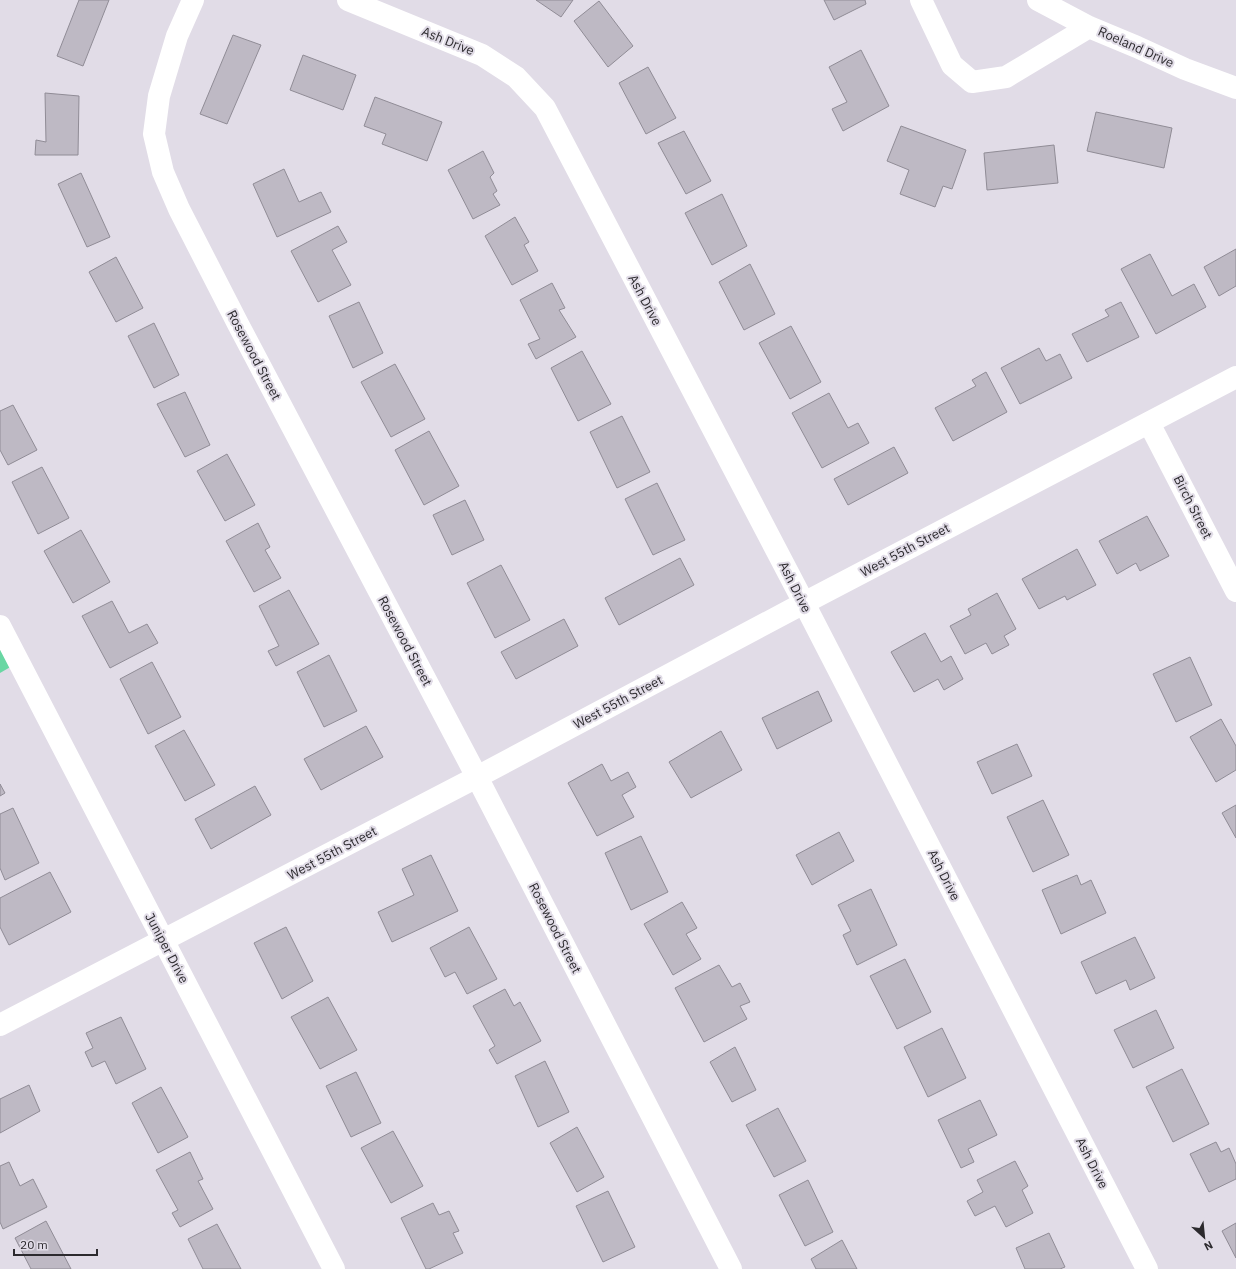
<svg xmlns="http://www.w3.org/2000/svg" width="1236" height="1269" font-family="'IBM Plex Sans',sans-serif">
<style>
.green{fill:#69d7a3}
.building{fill:#beb9c4;stroke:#908c96}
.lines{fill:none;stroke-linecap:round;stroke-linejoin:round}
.minor{stroke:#fff;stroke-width:22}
.tertiary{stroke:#fff;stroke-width:22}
.labels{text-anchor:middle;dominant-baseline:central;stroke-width:4;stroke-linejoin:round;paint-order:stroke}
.street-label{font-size:13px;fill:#2c2a2e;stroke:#e1dce7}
</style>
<rect width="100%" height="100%" fill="#e1dce7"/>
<path class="green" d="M0,626L19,662L0,673Z"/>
<path class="building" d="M79,0H109L83,66L57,56Z
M536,0H573L561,17Z
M824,0H865L866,4L834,20Z
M599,1L633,46L608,67L574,21Z
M233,35L261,45L227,124L200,114Z
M861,50L889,106L843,131L832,109L847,102L829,67Z
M303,55L356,75L343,110L290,90Z
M648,67L676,118L646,134L619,83Z
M45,93L79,96L78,155H35L36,140L46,142Z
M375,97L442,122L427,161L382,144L386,134L364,126Z
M1096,112L1172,128L1164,168L1087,151Z
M901,126L966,150L952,189L943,186L935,207L900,194L909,170L887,161Z
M684,131L711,181L686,194L658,143Z
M1054,145L1058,183L987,190L984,153Z
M483,151L494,173L490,177L497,191L493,194L500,205L473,219L448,170Z
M284,169L299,202L321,192L331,212L277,237L253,184Z
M81,173L110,237L87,247L58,184Z
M722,194L747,246L712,265L685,213Z
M515,217L529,242L524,245L538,271L512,285L485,236Z
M338,226L347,242L332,250L351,285L318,302L291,251Z
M1236,249V286L1219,296L1204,267Z
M1150,254L1172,296L1194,284L1206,307L1156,334L1121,269Z
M116,257L143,308L116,322L89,272Z
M750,264L775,314L744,330L719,282Z
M552,283L565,308L559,310L576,337L536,359L528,344L540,339L520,300Z
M359,302L383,353L353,368L329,316Z
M1121,302L1139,337L1087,362L1072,334L1109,316L1105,310Z
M154,323L179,375L154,388L128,336Z
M791,326L821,382L790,399L759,343Z
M1039,348L1046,361L1060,354L1072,378L1020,404L1001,368Z
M582,351L611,404L578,421L551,368Z
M395,364L425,419L391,437L361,382Z
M986,372L1007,412L953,441L935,408L976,386L972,380Z
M185,392L210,445L185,457L157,404Z
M829,393L848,428L858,423L869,443L822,468L792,413Z
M13,405L37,450L8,465L0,450V411Z
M622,416L650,472L617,488L590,432Z
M429,431L459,486L424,505L395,450Z
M894,447L908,473L848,505L834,479Z
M227,454L255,505L225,521L197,471Z
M42,467L69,518L38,534L12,482Z
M657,483L685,540L653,555L625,499Z
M465,500L484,540L452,555L433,515Z
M1147,516L1169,556L1140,571L1136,563L1117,574L1099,541Z
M258,523L270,547L265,550L281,578L254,592L226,541Z
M81,530L110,582L73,603L44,551Z
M1077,549L1096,585L1067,600L1065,596L1039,609L1022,579Z
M680,558L694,585L619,625L605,598Z
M501,565L530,620L495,638L467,583Z
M289,590L319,644L276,666L268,651L279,646L259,606Z
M997,593L1016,629L1004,636L1009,645L992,654L986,643L965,654L950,626L971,615L968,609Z
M112,601L129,633L147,624L158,643L110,668L82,616Z
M564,619L578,646L516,679L501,652Z
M925,633L941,662L951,656L963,679L944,690L938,679L914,692L891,652Z
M329,655L357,711L324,727L297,672Z
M1190,657L1212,705L1176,722L1153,674Z
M152,662L181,717L148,734L120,679Z
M818,691L832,721L777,749L762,718Z
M1221,719L1236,746V770L1216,782L1190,737Z
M366,726L383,757L321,790L304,759Z
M184,730L215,785L185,801L155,746Z
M721,731L742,770L691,798L669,762Z
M1017,744L1032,776L992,794L977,762Z
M602,764L611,781L628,772L636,787L622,795L634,817L597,836L568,783Z
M0,784L5,793L0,796Z
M255,786L271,815L211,849L195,819Z
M1043,800L1069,855L1033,872L1007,817Z
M1236,805V838L1222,813Z
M13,808L39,863L5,880L0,868V814Z
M839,832L854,861L812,885L796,855Z
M641,836L668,892L631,910L605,853Z
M431,855L458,911L392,942L378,912L414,895L402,869Z
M50,872L71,912L9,945L0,927V898Z
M1077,875L1081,885L1091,880L1106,913L1061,934L1042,890Z
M871,889L897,945L857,965L843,935L851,931L838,905Z
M682,902L697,928L686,934L701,959L673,975L644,924Z
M286,927L313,981L282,999L254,943Z
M469,927L497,979L467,994L455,972L445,977L430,948Z
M1135,937L1155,978L1130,990L1126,980L1096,994L1081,962Z
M905,959L931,1012L897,1029L870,976Z
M719,965L732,987L740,983L750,1002L740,1006L747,1019L704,1042L675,988Z
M505,989L514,1006L520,1002L541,1041L497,1064L489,1050L495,1046L473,1006Z
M328,997L357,1050L320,1069L291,1017Z
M1156,1010L1174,1048L1133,1068L1114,1030Z
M121,1017L146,1069L116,1084L105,1061L92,1067L85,1052L93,1048L86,1033Z
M942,1028L966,1078L928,1097L904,1047Z
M735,1047L756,1090L732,1102L710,1062Z
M545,1061L569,1112L538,1127L515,1076Z
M1182,1069L1209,1124L1173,1142L1146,1087Z
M356,1072L381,1123L351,1137L326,1086Z
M29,1085L40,1111L0,1133V1099Z
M161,1087L188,1137L158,1153L132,1103Z
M980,1100L997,1135L968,1149L974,1162L961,1168L938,1120Z
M778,1108L806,1161L774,1177L746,1125Z
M577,1127L604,1177L577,1192L550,1143Z
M393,1131L423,1186L391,1203L361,1148Z
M1216,1142L1221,1152L1229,1148L1236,1164V1179L1209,1192L1190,1154Z
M190,1152L203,1179L198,1181L213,1209L180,1227L172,1213L178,1210L156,1170Z
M1015,1161L1028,1186L1022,1190L1033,1213L1006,1227L995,1206L975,1216L967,1201L983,1192L977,1180Z
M9,1162L20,1186L33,1179L47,1207L3,1229L0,1222V1166Z
M808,1180L833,1232L805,1246L779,1195Z
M608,1191L635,1247L603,1262L576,1206Z
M433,1203L439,1215L449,1211L459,1231L453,1233L463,1253L429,1269H426L401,1218Z
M46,1221L71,1269H31L15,1238Z
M1236,1223V1258L1222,1231Z
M217,1224L241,1269H203L188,1239Z
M1049,1233L1065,1267L1060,1269H1025L1016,1248Z
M842,1240L857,1269H816L811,1259Z"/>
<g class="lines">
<path class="minor" d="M193,0L177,36L159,96L154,134L163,172L179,209L238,324L477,777L731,1269
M348,0L482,55L516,77L545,108L804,603L1147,1269
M921,0L952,65L972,82L1006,77L1089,27
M1038,0L1089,27L1137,47L1185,69L1236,88
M1149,423L1236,591
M0,626L334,1269"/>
<path class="tertiary" d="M0,1025L477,777L804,603L1236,377"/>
</g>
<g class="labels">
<g class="street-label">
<text transform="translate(448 41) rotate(22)">Ash Drive</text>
<text transform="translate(1136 47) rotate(24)">Roeland Drive</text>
<text transform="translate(645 300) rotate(62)">Ash Drive</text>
<text transform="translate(254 355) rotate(62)">Rosewood Street</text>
<text transform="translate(1193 507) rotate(63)">Birch Street</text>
<text transform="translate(905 550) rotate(-28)">West 55th Street</text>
<text transform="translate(795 587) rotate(63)">Ash Drive</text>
<text transform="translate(405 641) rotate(62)">Rosewood Street</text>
<text transform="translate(618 702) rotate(-28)">West 55th Street</text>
<text transform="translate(332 853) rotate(-28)">West 55th Street</text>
<text transform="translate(944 875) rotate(63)">Ash Drive</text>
<text transform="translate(555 928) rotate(63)">Rosewood Street</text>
<text transform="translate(167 948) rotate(62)">Juniper Drive</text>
<text transform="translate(1092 1163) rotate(63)">Ash Drive</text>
</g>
</g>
<g transform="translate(1204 1237) rotate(153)" stroke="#e1dce7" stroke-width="3" paint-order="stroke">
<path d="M0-3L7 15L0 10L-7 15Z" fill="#2c2a2e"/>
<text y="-6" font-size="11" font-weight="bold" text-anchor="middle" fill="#2c2a2e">N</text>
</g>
<path d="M14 1249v6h83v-6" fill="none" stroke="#2c2a2e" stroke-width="2"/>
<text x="20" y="1249" font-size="12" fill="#2c2a2e" stroke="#e1dce7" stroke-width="3" paint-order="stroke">20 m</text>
</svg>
